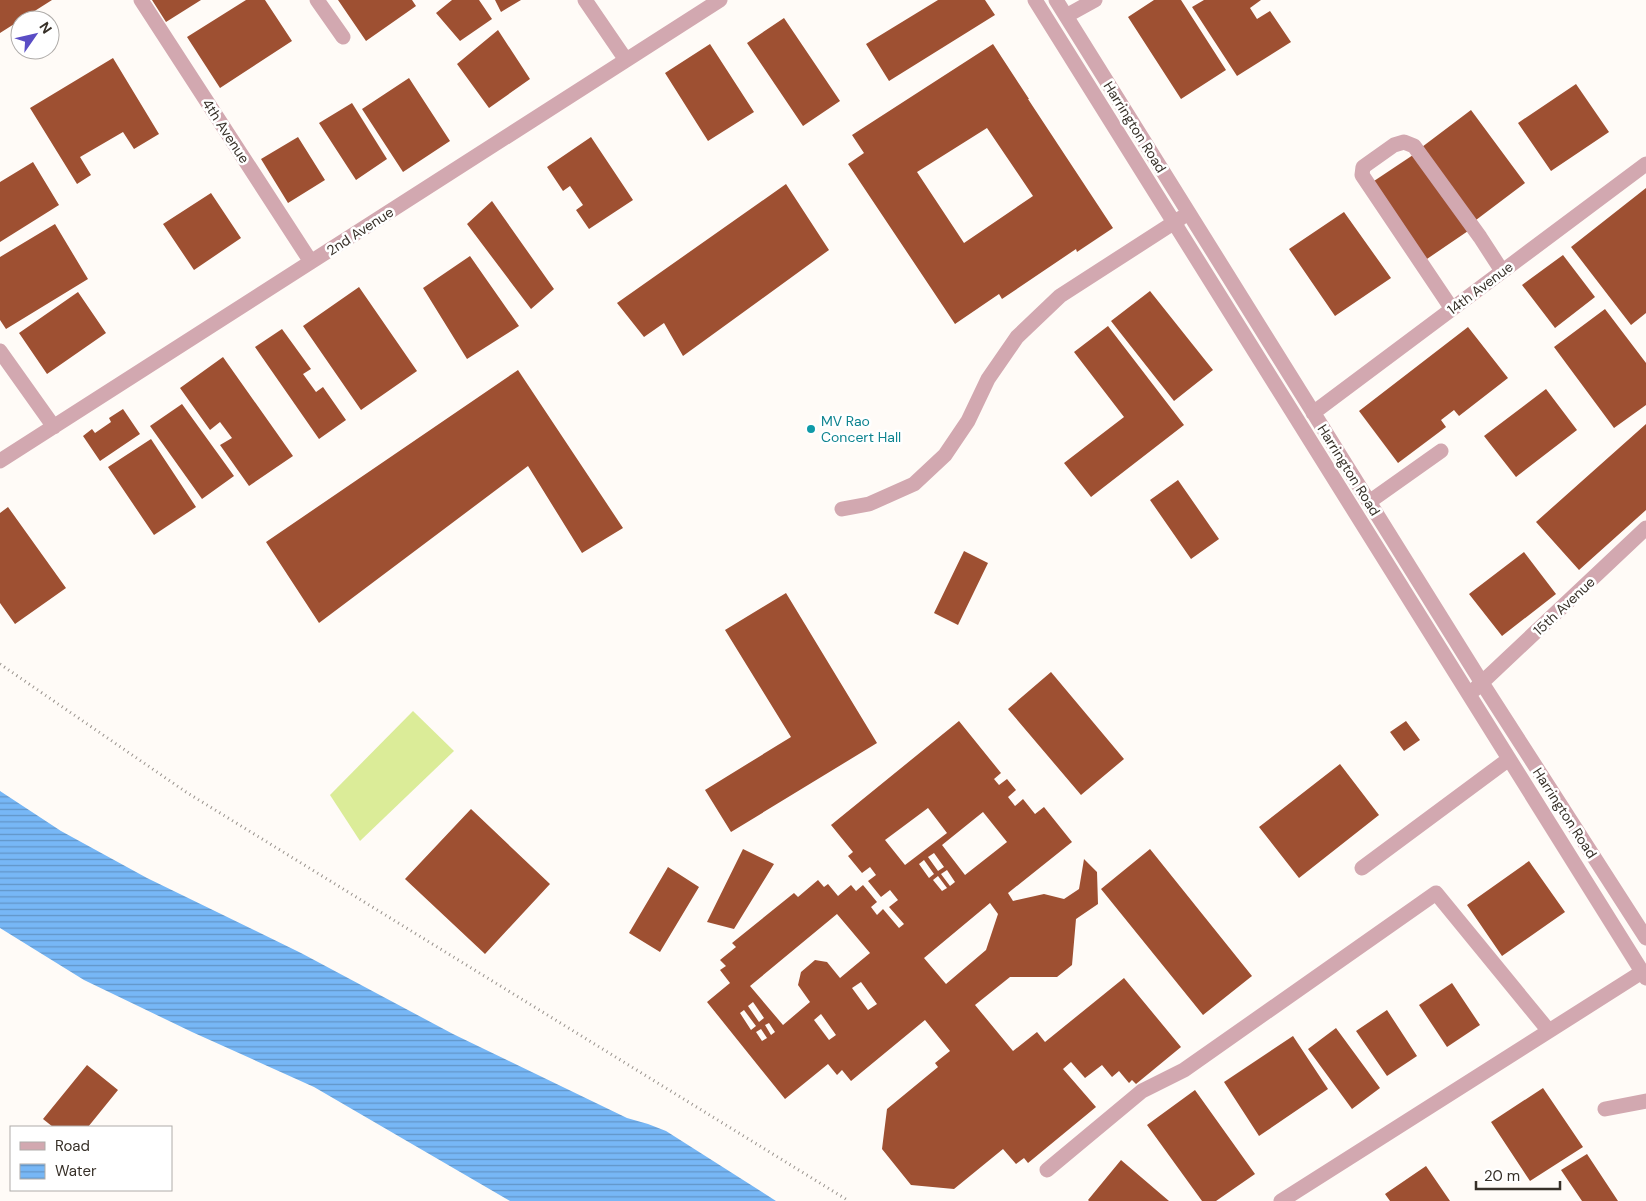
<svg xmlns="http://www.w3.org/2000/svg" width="1646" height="1201" font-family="'DM Sans',sans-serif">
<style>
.pitch{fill:#dbec98}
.water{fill:url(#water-rules)}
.building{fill:#9e5032;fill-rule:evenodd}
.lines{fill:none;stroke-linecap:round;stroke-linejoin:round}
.path{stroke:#99938d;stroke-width:3;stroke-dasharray:1 4;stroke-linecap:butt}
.minor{stroke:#d2a8b0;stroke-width:15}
.culture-dot{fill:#0f9aa8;stroke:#fff;stroke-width:2}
.labels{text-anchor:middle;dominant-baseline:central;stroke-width:5;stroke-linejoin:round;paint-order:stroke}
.street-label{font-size:14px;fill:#373028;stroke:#fff}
.culture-label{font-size:14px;fill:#0d838f;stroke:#fff;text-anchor:start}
</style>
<defs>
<pattern id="water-rules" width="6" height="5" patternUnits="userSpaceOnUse" patternTransform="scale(1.25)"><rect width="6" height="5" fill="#77b7f6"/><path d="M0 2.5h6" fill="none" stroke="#6295c7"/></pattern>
</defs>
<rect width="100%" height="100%" fill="#fffbf7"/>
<path class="pitch" d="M413,711L454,751L360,841L330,795Z"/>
<path class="water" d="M0,791L61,831L147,878L301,953L453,1034L627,1118L648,1124L666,1131L776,1201H510L314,1087L192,1032L84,980L0,928Z"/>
<path class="building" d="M0,0H52L0,33Z
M152,0H201L166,22Z
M246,0H265L292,41L220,88L187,37Z
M338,0H412L416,6L366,41Z
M452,0H479L492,19L460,41L436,13Z
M495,0H521L501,12Z
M938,0H985L995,15L889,81L866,44Z
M1154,0H1181L1226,70L1181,99L1128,17Z
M1204,0H1261L1250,8L1257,19L1270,11L1291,42L1237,76L1192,7Z
M784,18L840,101L803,126L747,43Z
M498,30L530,79L489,108L457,64Z
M710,44L754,112L708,141L665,73Z
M993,44L1029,99H1028L1113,228L1077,252L1076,249L1002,299L999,294L955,324L848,164L864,153L852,135ZM987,128L1033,196L964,243L917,172Z
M113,58L159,134L134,149L123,132L80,157L91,175L77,184L30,108Z
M409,78L450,141L403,172L362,109Z
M1576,84L1609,132L1551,171L1518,123Z
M352,103L387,159L356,180L319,123Z
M1471,110L1525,183L1476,220L1422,147Z
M298,137L325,180L288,203L261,159Z
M591,137L633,200L589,229L576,210L583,205L570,186L563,191L547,167Z
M1416,153L1468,231L1424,261L1371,183Z
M33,162L59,205L0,242V182Z
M786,184L829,250L683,356L664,323L644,337L617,303Z
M1646,188V313L1631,325L1571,247Z
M211,193L241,238L194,270L163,224Z
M492,201L554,289L531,309L467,224Z
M1344,212L1391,278L1335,316L1289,249Z
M55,224L88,279L6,329L0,320V257Z
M1563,255L1595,297L1555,328L1522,285Z
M470,256L519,326L467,359L423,288Z
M359,287L417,371L361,410L303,326Z
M1150,291L1213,370L1174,401L1111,321Z
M78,292L106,333L47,374L19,333Z
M1605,309L1646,363V405L1614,428L1554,347Z
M1108,326L1184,425L1091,497L1064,463L1124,417L1074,352Z
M1468,327L1508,378L1459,416L1454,410L1441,420L1446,427L1398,463L1359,411Z
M282,329L311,369L303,374L316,392L323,387L346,420L319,439L255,347Z
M223,357L293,456L249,486L220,445L232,438L220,422L210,430L180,388Z
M518,370L623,528L582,553L528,466L319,623L266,542Z
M1546,389L1577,430L1516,477L1484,436Z
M182,404L234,476L202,499L150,426Z
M123,409L140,434L100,461L83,436L92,429L95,433L111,422L109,418Z
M1646,424V510L1579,570L1536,522Z
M151,439L196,507L154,535L108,467Z
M1178,480L1219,539L1191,559L1150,500Z
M8,507L66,588L15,624L0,603V513Z
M964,551L988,563L958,625L934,613Z
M1524,552L1556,594L1502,636L1469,594Z
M786,593L877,743L731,832L705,790L791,737L725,630Z
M1051,672L1124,759L1081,795L1008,709Z
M959,721L1001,773L994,779L999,785L1007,779L1016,790L1008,797L1015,806L1023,799L1035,814L1044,807L1072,842L1008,893L1013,901L1044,894L1064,899L1079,889L1084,859L1097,872L1098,904L1076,919L1072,965L1057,977H1010L975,1005L1013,1051L1037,1032L1045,1042L1124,978L1181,1047L1136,1084L1132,1080L1129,1083L1119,1071L1112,1077L1102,1065L1085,1078L1071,1062L1063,1069L1096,1107L1028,1163L1024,1158L1016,1164L1003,1149L954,1189L911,1185L882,1149L887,1109L938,1067L935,1063L950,1051L925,1020L851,1081L842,1070L837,1075L828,1064L785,1099L707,1002L730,983L720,970L726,966L720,960L736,947L732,943L794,893L798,897L818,880L824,887L828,884L838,896L851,885L856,891L863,885L877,902L871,907L877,915L883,909L899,928L904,924L889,907L898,900L890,890L881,897L868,881L876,875L870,867L862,873L848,856L853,852L831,825ZM928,808L947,833L905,865L885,840ZM983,812L1007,842L965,875L942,845ZM934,853L944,867L938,871L928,857ZM924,860L934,874L929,878L919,864ZM947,870L955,882L950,886L941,874ZM938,876L947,888L942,891L933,880ZM990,903L998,914L986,950L946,984L924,958ZM837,914L870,953L840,978L827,962L815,960L801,972L798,985L810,1002L783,1025L750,986ZM861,982L877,1004L868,1010L852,988ZM753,1002L764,1018L759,1022L748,1006ZM744,1010L756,1026L751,1030L740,1013ZM821,1014L836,1035L829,1040L814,1020ZM769,1023L775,1032L771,1035L765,1025ZM761,1029L767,1038L762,1041L756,1032Z
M1406,721L1420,740L1404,751L1390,732Z
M1340,764L1379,815L1299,878L1259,827Z
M471,809L550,884L485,954L405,879Z
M743,849L774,864L734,929L707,922Z
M1150,849L1252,976L1203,1015L1101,889Z
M1529,861L1565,912L1502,956L1467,905Z
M668,867L699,887L660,952L629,933Z
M1452,983L1480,1025L1447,1047L1419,1005Z
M1387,1010L1417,1056L1387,1076L1356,1031Z
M1336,1028L1380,1088L1352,1109L1308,1049Z
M1293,1036L1328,1089L1259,1136L1224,1082Z
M87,1065L118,1090L88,1127H53L43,1119Z
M1543,1088L1583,1147L1530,1181L1491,1122Z
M1195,1090L1255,1174L1216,1201H1202L1147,1125Z
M1587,1154L1618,1201H1582L1561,1170Z
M1121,1160L1169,1201H1089L1088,1200Z
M1426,1166L1450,1201H1390L1385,1194Z"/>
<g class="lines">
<path class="path" d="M0,664L186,792L849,1201"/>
<path class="minor" d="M141,0L311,262
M317,0L343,37
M585,0L626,60
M1035,0L1646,978
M1056,0L1482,683L1646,938
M1066,16L1095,0
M1452,309L1362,175L1363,167L1394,145L1404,142L1414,146L1480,237L1502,271
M0,351L54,427
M1313,413L1646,164
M0,461L720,0
M1369,502L1441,451
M842,509L869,504L914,484L945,455L968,421L988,379L1017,337L1060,296L1181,218
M1474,690L1646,528
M1362,868L1509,759
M1605,1109L1646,1101
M1047,1170L1142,1091L1184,1070L1436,893L1549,1031
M1281,1201L1642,972"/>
</g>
<circle class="culture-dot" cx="811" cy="429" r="5"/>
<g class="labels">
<g class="street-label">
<text transform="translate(1135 127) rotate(58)">Harrington Road</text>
<text transform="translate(226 131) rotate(57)">4th Avenue</text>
<text transform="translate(360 231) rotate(-33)">2nd Avenue</text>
<text transform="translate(1480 288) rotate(-37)">14th Avenue</text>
<text transform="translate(1349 470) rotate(58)">Harrington Road</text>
<text transform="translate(1564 606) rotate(-43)">15th Avenue</text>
<text transform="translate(1565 813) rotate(57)">Harrington Road</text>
</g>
<g class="culture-label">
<text x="821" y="421">MV Rao<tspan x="821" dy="16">Concert Hall</tspan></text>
</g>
</g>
<rect x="10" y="1126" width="162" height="65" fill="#ffffff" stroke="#afaca9"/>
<rect x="20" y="1142" width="25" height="8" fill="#d2a8b0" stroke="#afaca9"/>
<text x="55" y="1151" font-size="15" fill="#373028">Road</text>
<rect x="20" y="1164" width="25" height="15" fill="url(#water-rules)" stroke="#afaca9"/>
<text x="55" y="1176" font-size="15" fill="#373028">Water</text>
<g transform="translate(35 35) rotate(56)"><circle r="24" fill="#ffffff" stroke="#afaca9"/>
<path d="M0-4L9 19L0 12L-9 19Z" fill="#5a4dc5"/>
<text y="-8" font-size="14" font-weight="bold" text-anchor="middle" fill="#373028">N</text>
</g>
<path d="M1476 1181v8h84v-8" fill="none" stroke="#373028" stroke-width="2.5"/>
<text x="1484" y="1181" font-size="15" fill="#373028" stroke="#ffffff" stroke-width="4" paint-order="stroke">20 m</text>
</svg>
